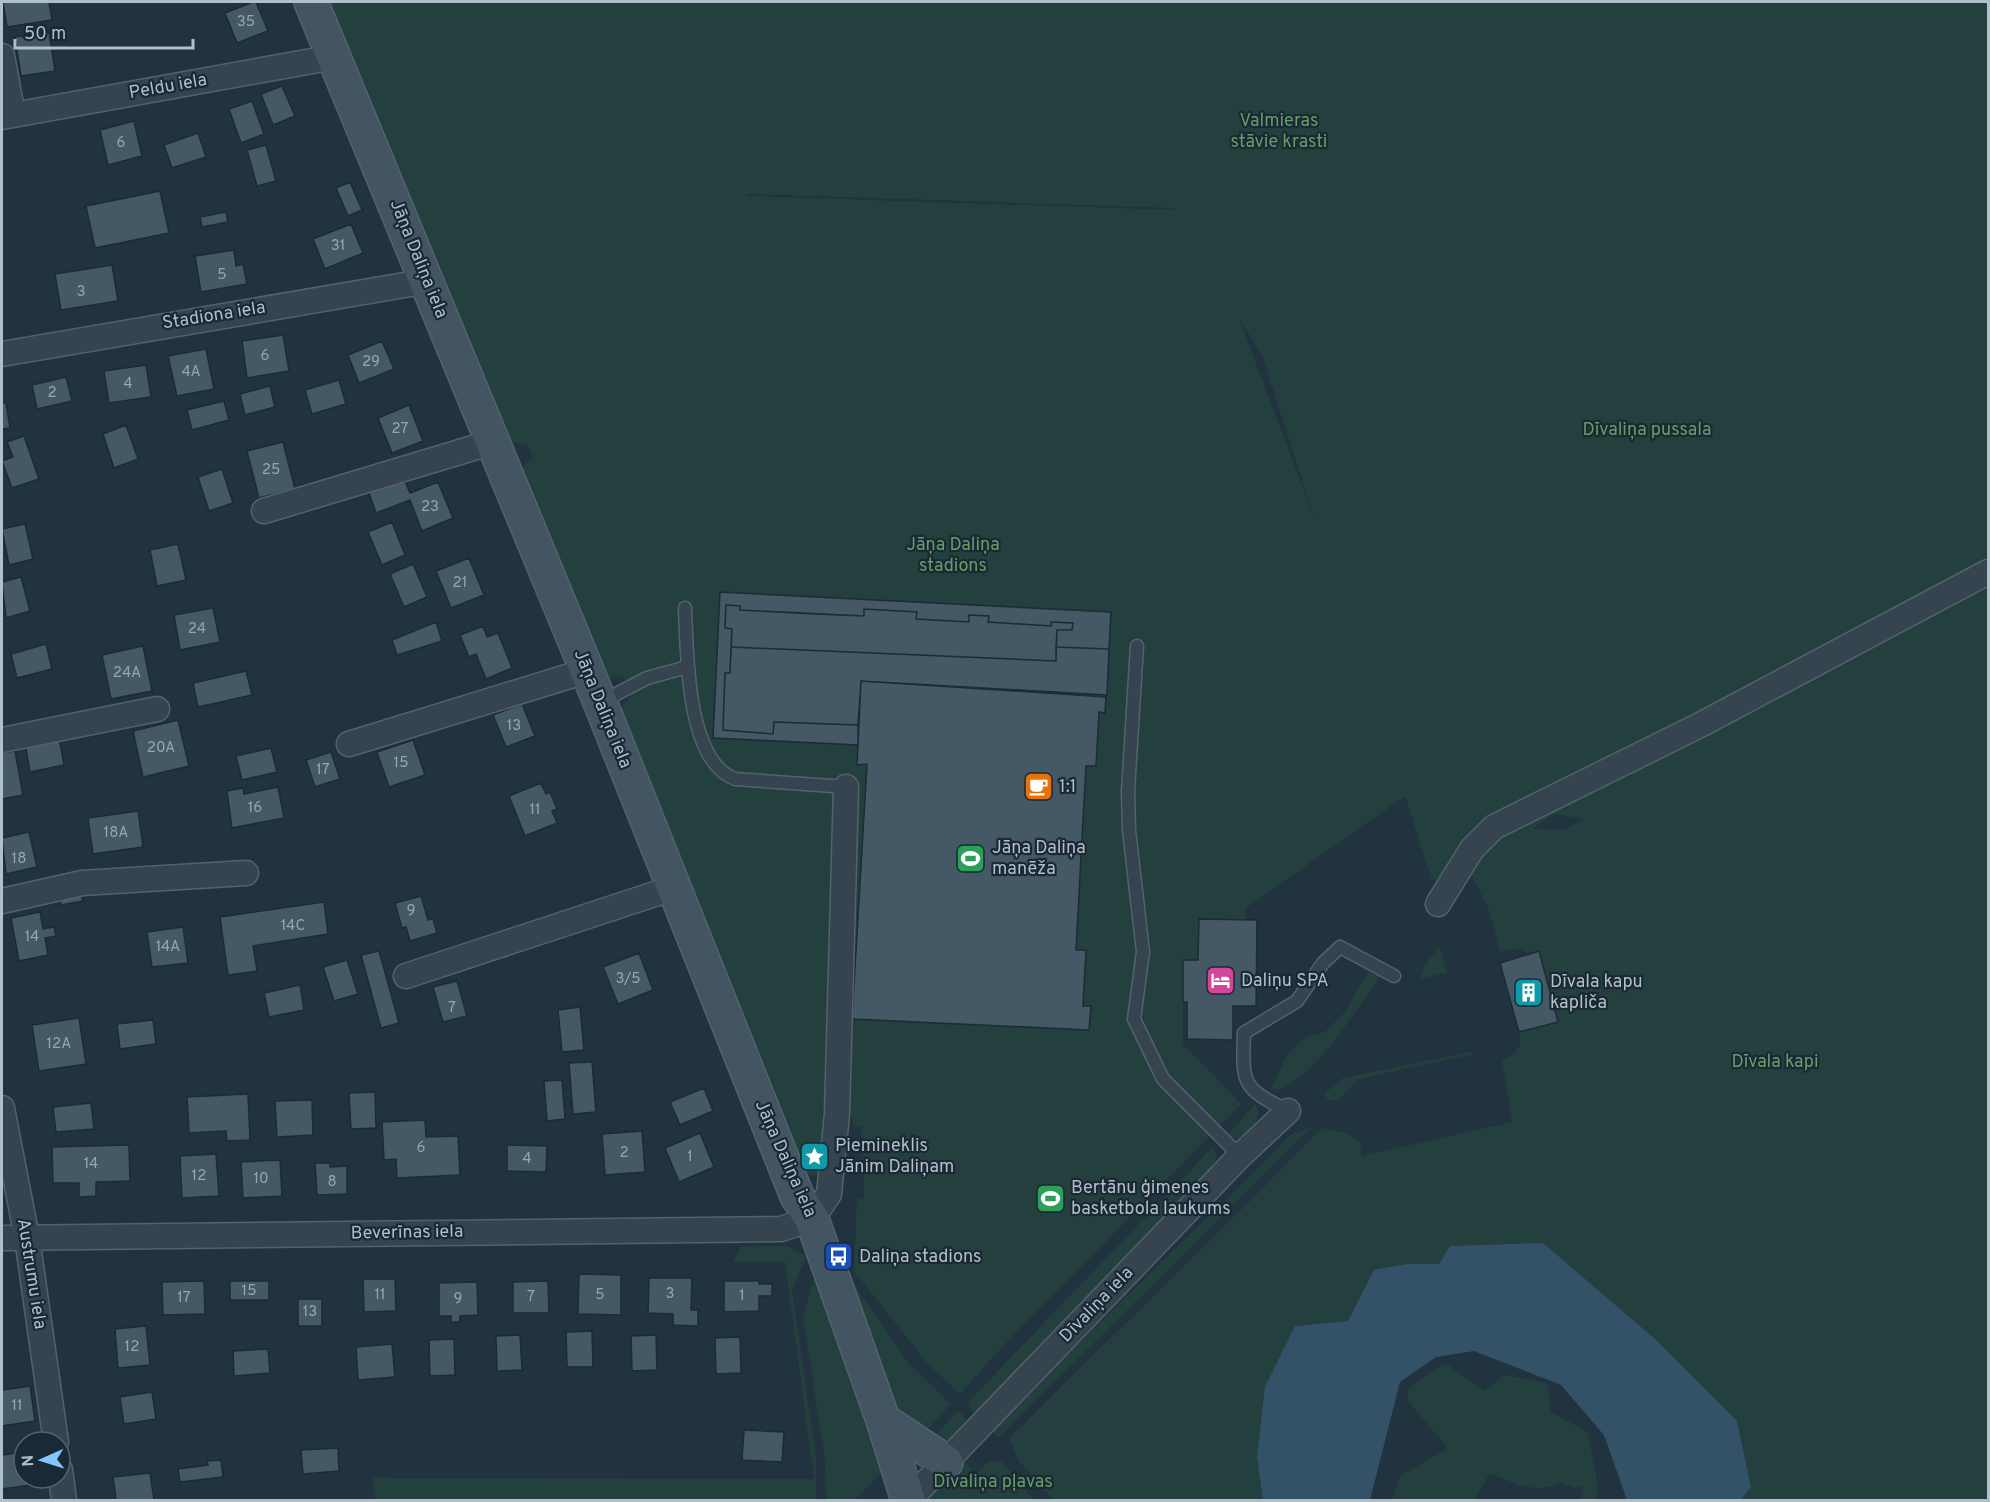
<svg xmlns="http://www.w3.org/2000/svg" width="1990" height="1502" font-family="Overpass,sans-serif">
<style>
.green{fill:#23403e;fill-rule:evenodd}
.water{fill:#335268}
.building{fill:#445965;stroke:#1c2b36;stroke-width:1.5}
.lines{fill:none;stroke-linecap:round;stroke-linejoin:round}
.lane-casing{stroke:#53626d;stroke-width:15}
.street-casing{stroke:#53626d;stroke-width:27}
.secondary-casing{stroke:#53626d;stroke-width:36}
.lane{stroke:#35444f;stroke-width:12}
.street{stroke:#35444f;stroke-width:24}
.secondary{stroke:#435462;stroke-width:33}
.labels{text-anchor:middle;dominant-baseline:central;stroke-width:4.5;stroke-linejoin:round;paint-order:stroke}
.number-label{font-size:15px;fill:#96a6b1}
.street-label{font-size:18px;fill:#b1bfca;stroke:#1a2934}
.park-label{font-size:18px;fill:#659e69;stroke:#1a2934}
.poi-label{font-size:18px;fill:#b1bfca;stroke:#1a2934;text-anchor:start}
</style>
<rect width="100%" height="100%" fill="#21333f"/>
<path class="green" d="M311,2H1544L1554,4L1570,2H1988V1500H1741L1751,1487L1737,1421L1654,1338L1543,1243L1451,1246L1439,1264H1407L1348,1321L1295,1326L1257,1457L1263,1500H1053L1018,1460L1009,1438L1258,1193L1321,1128L1347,1133L1360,1142L1362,1156L1512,1122L1502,1060L1511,1056L1520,1046L1519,1032L1551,1023L1524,948L1500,951L1488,908L1470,872L1471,867L1432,881L1405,796L1246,908L1245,920L1198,960H1183V1044L1241,1104L1005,1344L960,1394L928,1364L854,1271L857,1198L864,1199L862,1126L853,1127L852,1116L826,1113L824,1175H809L804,1165L617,713L631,696L622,675L610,678L600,669L518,476L527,461L534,459L528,445L512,443L499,430ZM751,194L1174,208L1175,210L745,196ZM1239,318L1262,355L1315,520ZM1555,814L1583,819V820L1566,829H1532Z
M1439,946L1447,972L1420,979L1424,967Z
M1368,972L1380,976C1352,1015 1323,1068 1279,1090L1271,1089L1287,1055L1306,1037L1325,1032L1344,1013Z
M1470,1052L1475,1054L1358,1079L1339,1100H1328L1324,1094L1343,1078Z
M1255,1104C1266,1117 1248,1135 1235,1138L1228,1135Z
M1312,1127L998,1438L994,1433V1427L1292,1134Z
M1213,1147L1217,1159L1197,1185L975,1414L967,1403Z
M742,1246H787L806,1256L792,1290L816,1456V1500H375L373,1478L814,1479L785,1262H733Z
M818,1266L886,1467L855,1500H826L825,1460L803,1316Z
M846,1273L910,1365L951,1404L921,1436L899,1416Z
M1445,1363L1485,1391L1504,1375L1547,1383L1551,1412L1588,1432C1590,1451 1601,1483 1596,1500H1580L1584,1486L1575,1488L1561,1483C1534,1495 1515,1483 1490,1473L1477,1494L1476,1500H1392L1399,1477L1448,1448L1407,1400L1409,1388Z
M958,1410L969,1422L950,1440H931Z
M962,1459L976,1474L988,1462H1002L1034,1500H923Z"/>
<path class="water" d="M1543,1243L1654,1338L1737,1421L1751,1487L1741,1500H1627L1604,1435L1561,1385L1474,1351L1436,1357L1400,1382L1370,1500H1263L1257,1457L1265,1387L1295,1326L1348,1321L1374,1270L1407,1264H1439L1450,1246Z"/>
<path class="building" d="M3,2H49L52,20L7,27Z
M253,2H256L268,31L237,43L225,13Z
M49,32L55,71L21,76L15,37Z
M282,86L295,116L273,125L261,94Z
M252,101L264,134L241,143L229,109Z
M134,121L142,156L108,165L100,130Z
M198,133L206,157L172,168L164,145Z
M266,145L276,181L257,186L247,150Z
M350,182L362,210L348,216L336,188Z
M160,191L169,233L95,248L86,206Z
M226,212L228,222L202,227L200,217Z
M351,224L363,253L325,269L313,239Z
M234,250L236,266L243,264L247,284L201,292L195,256Z
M112,265L118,301L61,310L55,274Z
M283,335L289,371L247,378L242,341Z
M382,341L394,369L359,383L348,355Z
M206,349L214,389L177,396L168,356Z
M146,365L151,397L109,403L104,371Z
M66,377L72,401L37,409L32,385Z
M339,380L346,404L312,414L305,390Z
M270,386L275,407L245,415L240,394Z
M224,401L229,420L192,430L187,410Z
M2,403H6L10,428L2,429Z
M409,405L423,441L392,453L378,418Z
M126,425L138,459L114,468L103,434Z
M24,436L39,479L12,488L2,461L13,457L7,442Z
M283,442L295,489L259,498L247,451Z
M222,469L233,503L209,511L198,477Z
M404,479L410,493L438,482L453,518L422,531L410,500L376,513L369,493Z
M392,522L405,555L382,565L368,532Z
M25,524L33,559L9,565L2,529Z
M178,544L186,580L157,586L150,550Z
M469,558L484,595L451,608L436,571Z
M413,564L427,597L404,607L390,574Z
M21,577L30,611L6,618L2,582Z
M720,592L1111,612L1109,649L1056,647L1057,630H1072L1073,623L1051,622V626L988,622L989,616L969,615V622L916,619L917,612L864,609V616L815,614L740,610V606L726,605L725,628L732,629L730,673H725L723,730L773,734L774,722L858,725V745L713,738Z
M726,605L740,606V610L864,616V609L917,612L916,619L969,622V615L989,616L988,622L1051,626V622L1073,623L1072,630H1057L1056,661L731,647L732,629L725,628Z
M213,608L220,642L180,650L174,615Z
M436,622L442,641L397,655L392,640Z
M483,626L487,637L498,633L512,668L486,679L476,654L469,657L460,635Z
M46,644L52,669L17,678L11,654Z
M143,646L152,691L111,699L102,655Z
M731,647L1056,661V647L1109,649L1107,695L861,681L858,725L774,722L773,734L723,730L725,673H730Z
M246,671L252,695L198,707L193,683Z
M861,681L1106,697L1105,713L1099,712L1096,766H1086L1076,950H1086L1083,1006H1091L1089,1030L852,1019L867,764L857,765Z
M522,704L535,736L506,747L493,715Z
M178,720L189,766L143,777L133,731Z
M59,737L64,765L30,772L25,743Z
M413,740L425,775L389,787L377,752Z
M271,748L277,772L242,780L236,756Z
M15,751L23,795L2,799V753Z
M331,752L340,779L315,787L306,760Z
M541,783L546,794L550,792L557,809L552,811L557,823L525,836L509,796Z
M278,787L284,818L232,828L227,791L243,788L244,794Z
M138,811L143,847L93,854L88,818Z
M29,832L37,867L6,874L2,838Z
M80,891L83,901L61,905L59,895Z
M421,896L428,920L433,919L437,933L410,941L406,927L402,928L395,903Z
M324,902L328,934L253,946L257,971L228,975L220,917Z
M40,912L43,929L54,927L56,936L45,938L48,955L19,961L11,918Z
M1199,919L1257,920L1256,1006H1233V1040L1187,1039V1002H1183V960H1198Z
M183,927L188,963L152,967L147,932Z
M379,951L399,1023L381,1028L361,955Z
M1539,951L1558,1022L1519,1032L1500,963Z
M639,953L653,990L618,1004L603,967Z
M347,960L358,994L334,1001L323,967Z
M457,981L467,1016L443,1022L433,987Z
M300,985L304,1010L269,1017L264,993Z
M580,1007L584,1050L562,1052L558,1010Z
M79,1018L86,1064L39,1071L32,1025Z
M153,1020L156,1044L120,1049L117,1024Z
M592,1062L596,1112L573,1114L569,1063Z
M562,1080L565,1119L547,1121L544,1081Z
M704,1088L713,1111L680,1125L670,1102Z
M375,1092L376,1128L351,1129L349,1093Z
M248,1094L250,1140L227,1141L226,1131L189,1133L187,1097Z
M312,1100L313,1135L277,1137L275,1101Z
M91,1103L94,1129L56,1132L53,1107Z
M425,1120L426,1137L458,1136L460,1175L397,1178L396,1159L384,1160L382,1122Z
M642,1131L645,1172L605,1175L602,1134Z
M700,1133L714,1167L679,1182L665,1148Z
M129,1145L130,1181L96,1182V1196L79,1197V1183H53L52,1147Z
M507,1145L547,1146L546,1172L507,1171Z
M216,1154L219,1196L182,1198L180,1156Z
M280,1160L282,1196L243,1198L241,1162Z
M315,1163H330V1167L347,1166V1194L317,1195Z
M579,1274L621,1275V1315L578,1314Z
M649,1278H692L691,1310H698V1326L673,1325V1314L648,1313Z
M363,1279H395L396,1311L364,1312Z
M204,1281L205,1314L163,1315L162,1282Z
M230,1281H269V1300H230Z
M548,1281L549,1313H513V1282Z
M724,1281H759V1284H772V1296H759V1311L724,1312Z
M477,1282L478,1315L460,1316V1322H451V1316H439V1283Z
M298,1299H322V1326H298Z
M146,1326L150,1365L118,1368L115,1329Z
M592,1331L593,1367H567L566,1332Z
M520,1335L522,1370L497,1371L496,1336Z
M656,1335L657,1370L632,1371L631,1336Z
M740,1337L741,1373L716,1374L715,1338Z
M454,1339L455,1375L430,1376L429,1340Z
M392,1344L395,1377L358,1380L356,1347Z
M268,1349L270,1373L234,1376L233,1351Z
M30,1386L35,1421L2,1426V1390Z
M152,1392L156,1419L124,1424L120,1397Z
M744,1430L784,1432L782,1462L742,1460Z
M338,1448L339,1471L303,1474L301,1450Z
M24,1452V1478H30L31,1485L2,1489V1455Z
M221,1460L223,1477L180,1482L178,1469L208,1465L207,1461Z
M150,1473L154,1500H116L113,1477Z"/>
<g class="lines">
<defs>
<path id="lane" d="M685,608C687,653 686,761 735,779L846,787
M1137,646L1128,791L1129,830L1143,952L1134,1019L1163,1079L1240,1156
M601,702L647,678L687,667
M1288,1111C1242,1088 1242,1084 1244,1033L1297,1001L1323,963L1340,947L1394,976"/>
<path id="street" d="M2,56L13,115
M2,117L334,57
M2,354L428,281
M264,511L493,442
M2,740L157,709
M349,744L586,671
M2,901L82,883L246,873
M1438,904L1472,849L1494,827L1702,724L1988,572
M406,976L673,888
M2,1108L27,1238L56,1442
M2,1238L781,1229L812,1219L829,1194L837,1114L846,787
M60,1470L64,1500
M912,1497L1240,1156L1288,1111"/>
<path id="secondary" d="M311,2L600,702L797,1196L812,1219L883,1420L908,1500
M883,1420L946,1462"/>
</defs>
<use href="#lane" class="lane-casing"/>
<use href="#street" class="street-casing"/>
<use href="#secondary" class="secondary-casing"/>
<use href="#lane" class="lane"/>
<use href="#street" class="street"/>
<use href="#secondary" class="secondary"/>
</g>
<defs>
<symbol id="cafe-square" viewBox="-11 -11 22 22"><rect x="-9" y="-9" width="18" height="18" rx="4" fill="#e8710a" stroke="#1a2934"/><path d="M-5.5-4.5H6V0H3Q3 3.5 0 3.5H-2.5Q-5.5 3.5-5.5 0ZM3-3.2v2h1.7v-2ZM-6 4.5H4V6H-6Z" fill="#fff"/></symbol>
<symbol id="stadium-square" viewBox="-11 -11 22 22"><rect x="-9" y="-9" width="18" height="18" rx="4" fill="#2e9e5b" stroke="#1a2934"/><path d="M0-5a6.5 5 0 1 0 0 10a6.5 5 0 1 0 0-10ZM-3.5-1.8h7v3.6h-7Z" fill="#fff"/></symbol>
<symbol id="hotel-square" viewBox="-11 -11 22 22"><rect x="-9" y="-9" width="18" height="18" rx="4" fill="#d1479c" stroke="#1a2934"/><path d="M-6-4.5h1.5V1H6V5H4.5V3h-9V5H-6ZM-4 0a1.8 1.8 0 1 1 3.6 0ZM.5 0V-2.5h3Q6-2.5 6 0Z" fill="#fff"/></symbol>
<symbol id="building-square" viewBox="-11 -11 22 22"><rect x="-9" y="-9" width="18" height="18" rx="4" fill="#0f9aa8" stroke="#1a2934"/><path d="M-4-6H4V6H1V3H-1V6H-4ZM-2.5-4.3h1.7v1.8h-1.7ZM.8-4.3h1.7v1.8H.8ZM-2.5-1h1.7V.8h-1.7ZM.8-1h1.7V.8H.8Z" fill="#fff"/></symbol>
<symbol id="sight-square" viewBox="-11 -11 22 22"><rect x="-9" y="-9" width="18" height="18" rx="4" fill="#0f9aa8" stroke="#1a2934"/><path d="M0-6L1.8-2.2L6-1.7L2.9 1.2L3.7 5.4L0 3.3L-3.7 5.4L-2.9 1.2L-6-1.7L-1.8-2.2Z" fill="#fff"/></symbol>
<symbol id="bus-square" viewBox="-11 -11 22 22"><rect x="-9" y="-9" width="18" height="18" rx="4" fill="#1a4fb4" stroke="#1a2934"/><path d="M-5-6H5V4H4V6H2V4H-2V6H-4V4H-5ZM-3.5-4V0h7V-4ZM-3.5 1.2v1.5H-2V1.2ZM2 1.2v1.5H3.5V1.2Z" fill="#fff"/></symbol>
</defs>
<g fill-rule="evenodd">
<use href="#cafe-square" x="1022" y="770" width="33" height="33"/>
<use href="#stadium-square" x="954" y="842" width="33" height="33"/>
<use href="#hotel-square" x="1204" y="964" width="33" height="33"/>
<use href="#building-square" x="1512" y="976" width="33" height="33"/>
<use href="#sight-square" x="798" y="1140" width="33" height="33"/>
<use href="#stadium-square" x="1034" y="1182" width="33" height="33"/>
<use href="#bus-square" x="822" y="1240" width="33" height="33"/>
</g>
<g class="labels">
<g class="number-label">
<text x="246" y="22">35</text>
<text x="121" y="143">6</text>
<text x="338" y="246">31</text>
<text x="222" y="275">5</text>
<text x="81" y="292">3</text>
<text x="265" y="356">6</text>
<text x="371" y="362">29</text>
<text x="191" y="372">4A</text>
<text x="128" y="384">4</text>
<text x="52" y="393">2</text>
<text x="400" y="429">27</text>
<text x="271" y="470">25</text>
<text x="430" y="507">23</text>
<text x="460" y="583">21</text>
<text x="197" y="629">24</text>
<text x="127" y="673">24A</text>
<text x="514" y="726">13</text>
<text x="161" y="748">20A</text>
<text x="401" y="763">15</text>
<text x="323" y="770">17</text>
<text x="255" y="808">16</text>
<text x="535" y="810">11</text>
<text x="116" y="833">18A</text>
<text x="19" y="859">18</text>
<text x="411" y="911">9</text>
<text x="293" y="926">14C</text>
<text x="32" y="937">14</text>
<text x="168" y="947">14A</text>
<text x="628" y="979">3/5</text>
<text x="452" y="1008">7</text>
<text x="59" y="1044">12A</text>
<text x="421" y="1148">6</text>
<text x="624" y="1153">2</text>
<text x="690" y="1157">1</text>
<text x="527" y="1159">4</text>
<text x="91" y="1164">14</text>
<text x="199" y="1176">12</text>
<text x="261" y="1179">10</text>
<text x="332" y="1182">8</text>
<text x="249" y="1291">15</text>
<text x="670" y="1294">3</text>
<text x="380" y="1295">11</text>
<text x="600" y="1295">5</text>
<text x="742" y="1296">1</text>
<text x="531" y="1297">7</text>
<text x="184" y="1298">17</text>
<text x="458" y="1299">9</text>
<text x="310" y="1312">13</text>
<text x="132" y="1347">12</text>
<text x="17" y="1406">11</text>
</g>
<g class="street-label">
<text transform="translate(168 87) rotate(-10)">Peldu iela</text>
<text transform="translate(418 259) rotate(68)">Jāņa Daliņa iela</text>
<text transform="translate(214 316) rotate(-9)">Stadiona iela</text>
<text transform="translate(602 709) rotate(68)">Jāņa Daliņa iela</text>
<text transform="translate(785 1159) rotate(66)">Jāņa Daliņa iela</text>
<text transform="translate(407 1233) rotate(-1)">Beverīnas iela</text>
<text transform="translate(31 1274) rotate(81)">Austrumu iela</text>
<text transform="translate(1097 1305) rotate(-46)">Dīvaliņa iela</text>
</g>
<g class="park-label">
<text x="1279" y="121">Valmieras<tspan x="1279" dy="21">stāvie krasti</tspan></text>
<text x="1647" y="430">Dīvaliņa pussala</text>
<text x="953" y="545">Jāņa Daliņa<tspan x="953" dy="21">stadions</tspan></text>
<text x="1775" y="1062">Dīvala kapi</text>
<text x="993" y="1482">Dīvaliņa pļavas</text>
</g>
<g class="poi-label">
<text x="1059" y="787">1:1</text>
<text x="992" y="848">Jāņa Daliņa<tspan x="992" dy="21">manēža</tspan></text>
<text x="1241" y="981">Daliņu SPA</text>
<text x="1550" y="982">Dīvala kapu<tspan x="1550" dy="21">kapliča</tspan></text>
<text x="835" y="1146">Piemineklis<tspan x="835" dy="21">Jānim Daliņam</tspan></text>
<text x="1071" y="1188">Bertānu ģimenes<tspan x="1071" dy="21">basketbola laukums</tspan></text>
<text x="859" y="1257">Daliņa stadions</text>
</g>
</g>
<rect width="1990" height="1502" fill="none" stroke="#b1bfca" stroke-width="6"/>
<g transform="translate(42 1460) rotate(267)"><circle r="28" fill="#1a2934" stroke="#566570" stroke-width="1.5"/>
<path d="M0-4.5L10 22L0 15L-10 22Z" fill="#81c6ff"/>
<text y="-9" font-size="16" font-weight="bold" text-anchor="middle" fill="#b1bfca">N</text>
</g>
<path d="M15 39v9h178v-9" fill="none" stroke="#b1bfca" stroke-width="3"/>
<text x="24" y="39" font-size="18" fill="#b1bfca" stroke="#1a2934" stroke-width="4.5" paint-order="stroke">50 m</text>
</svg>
